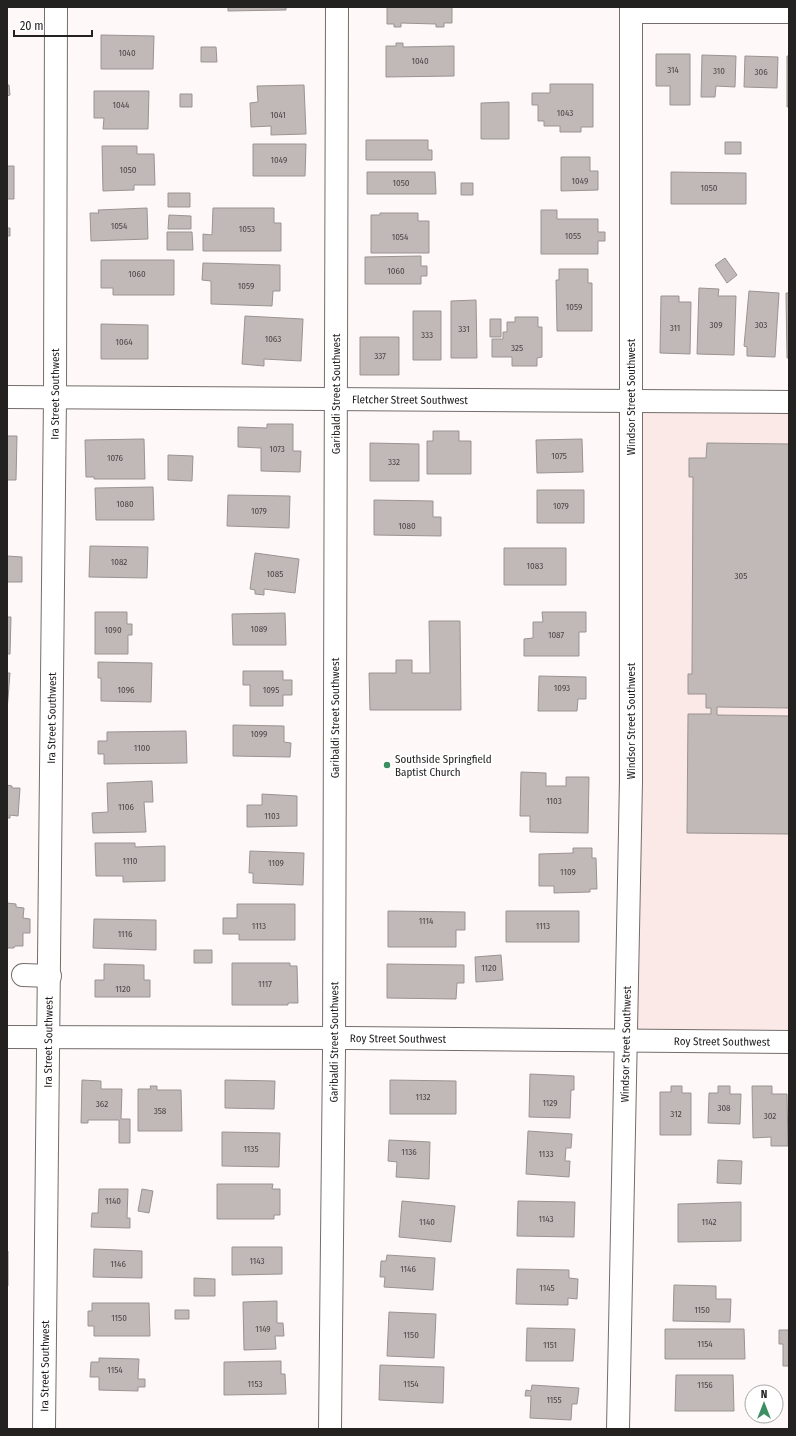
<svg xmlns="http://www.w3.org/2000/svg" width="796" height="1436" font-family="'Fira Sans Condensed',sans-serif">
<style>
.built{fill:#fae9e6}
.building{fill:#c1b9b8;stroke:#9a9391}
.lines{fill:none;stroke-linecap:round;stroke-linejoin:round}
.minor-casing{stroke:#746d6c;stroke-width:24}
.minor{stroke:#fff;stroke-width:22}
.poi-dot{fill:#3d8f61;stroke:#fff;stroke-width:1.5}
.labels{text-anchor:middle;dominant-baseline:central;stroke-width:4;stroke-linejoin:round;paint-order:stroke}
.number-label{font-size:9px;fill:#4b4747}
.street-label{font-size:11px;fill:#242121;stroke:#fff}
.poi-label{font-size:11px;fill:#242121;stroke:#fff;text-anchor:start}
</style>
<rect width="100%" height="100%" fill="#fef9f8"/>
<path class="built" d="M618,393L789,400V1034H618Z"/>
<path class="building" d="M228,7H286V10L228,11Z
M387,7H452V23H444V27H436V24L401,23V27H394V24H387Z
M101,35L154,36L153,69H101Z
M396,43H403V47L454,46V76L386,77V46H396Z
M201,47H216L217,62H201Z
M656,54H690V105H670V86H656Z
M702,55L736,56L735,87L716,86L715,97H701Z
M745,56L778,57L777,88L744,87Z
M787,56H789V107H787Z
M550,84H593V127H581V132H560V126H544V121H538V105H532V93H550Z
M7,85H9L10,95L7,96Z
M304,85L306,134L271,135V126L251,127L250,103L258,102L257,86Z
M94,91H149L148,129H103L104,118H94Z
M180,94H192V107H180Z
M509,102V139H481V103Z
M366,140H428V150H432V160H366Z
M725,142H741V154H725Z
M253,144H306L305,176H253Z
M102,146H137V154H154L155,185H134V190L103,191Z
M561,157H590V171H598V190L561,191Z
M7,166H14V199H7Z
M367,172H435L436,194H367Z
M671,172L746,173V204H671Z
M461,183H473V195H461Z
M168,193H190V207H168Z
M147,208L148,239L91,241L90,213H99L98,210Z
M213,208H274V223H281V251H203V234L212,235Z
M541,210H557V219H598V232H605V241H598V254H541Z
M380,213H418V221H429V253H371V215H380Z
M169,215L191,216V229H168Z
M7,228H10V236H7Z
M167,232H192L193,250H167Z
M421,256V266H427V276H421V284H365V257Z
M725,258L737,275L727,283L715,265Z
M101,260H174V295H113V288H101Z
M203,263L280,265V291H273L272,306L211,304V281L202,280Z
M559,269H588V283H592V331H557L556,280H559Z
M699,288L719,289L718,296H736L734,355L697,354Z
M749,291L779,293L775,357L747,356V347L744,346Z
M786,293H789V358H787Z
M661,296H679V302H691L690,354L660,353Z
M476,300L477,358H451V301Z
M413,311H441V360H413Z
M245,316L303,319L301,361L264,359V366L242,364Z
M515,317H538V327H542V357L537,358V366H512V357H492V339H503V332H507V322H515Z
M490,319H501V337H490Z
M101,324L148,325V359H101Z
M360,337H399V375H360Z
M267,424H293V451H301L300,472L261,471V448L238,447V427L267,428Z
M433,431H459V441H471V474H427V441H433Z
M7,436H17L16,480H7Z
M144,439L145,479H94V477H86L85,440Z
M582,439L583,472L537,473L536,440Z
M370,443L419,444V481H370Z
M707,443L789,444V708L717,707V715L789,716V834L687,833L688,714H711V708H706V694H688V674H692L693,477H689V458H706Z
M168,455L193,456L192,481L168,480Z
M153,487L154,520H96L95,488Z
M537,490H584V523H537Z
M228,495L290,496L289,528L227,526Z
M374,500L433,501V517H441V536L374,535Z
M90,546L148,547L147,578L89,577Z
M504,548H566V585H504Z
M255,553L299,559L295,593L264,589V595L255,594V590L250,589Z
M7,556L22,557V582H7Z
M95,612H127V624H132V635H128V654H95Z
M542,612H586V632H579V656H524V639L533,638V622H543Z
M285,613L286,645H233L232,614Z
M7,617H11L10,654H7Z
M429,621H460L461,710H370L369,673H396V660H412V673H430Z
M98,662L152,663L151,702L101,701V678H98Z
M243,671H283V680H292V695H283V706H250V685H243Z
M7,673H10L7,711Z
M539,676L586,677V699H578L577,711H538Z
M233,725L284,726V742L291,743L290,757L233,756Z
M186,731L187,763L104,764V754H98V741H107V732Z
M521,772L546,773V786H566V777H589L588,833L530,832V816H520Z
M152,781L153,802H144L146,832L93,833L92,813L108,812L107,783Z
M7,785L12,786V788H20L18,816L10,815V818H7Z
M262,794L297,796V826L247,827V805H262Z
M95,843H135V847L165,846V881L123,882V876H96Z
M573,848H592V858H596L597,889H590V892L554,893V886H539V854L573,853Z
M250,851L304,853L303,885L253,883V873H249Z
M7,903L16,904V907L24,908L23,918L30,919V933H23V946H15L14,948H7Z
M237,904H295V940H239V934H223V918H237Z
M388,911L465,912V930H456V947H388Z
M506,911H579V942H506Z
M94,919L156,920V950L93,948Z
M194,950H212V963H194Z
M501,955L503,980L476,982L475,957Z
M232,963H290V966H297L298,1003H288V1005H232Z
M104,964L144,965V980H150V997H95V980H104Z
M387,964L464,965V983H457L456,999L387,998Z
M530,1074L574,1076V1090H571L570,1118L529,1117Z
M82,1080L101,1081V1089H122L121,1119H130V1143H119V1120H88V1123H81Z
M225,1080L275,1081L274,1109L225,1108Z
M390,1080L456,1081V1114H390Z
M150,1086H157V1090H181L182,1131H138V1089H151Z
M671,1086H682V1093H691V1135H660V1092H671Z
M718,1086H730V1094H741L740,1124L708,1123L709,1093H718Z
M752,1086H772V1094H787L788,1146H771V1137L753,1138Z
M528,1131L572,1134L571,1148H566L565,1161H570L569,1177L526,1174Z
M222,1132L280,1133L279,1167L222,1166Z
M389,1140L430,1142L429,1179L396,1177L397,1162L388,1161Z
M718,1160L742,1161L741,1184L717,1183Z
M217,1184H273L272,1189H280V1215H274V1219H217Z
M99,1189H128L127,1218H130V1228L91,1227L92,1213H98Z
M142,1189L153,1191L149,1213L138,1211Z
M402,1201L455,1206L451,1242L399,1237Z
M518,1201L575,1202L574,1237L517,1236Z
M741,1202V1241L678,1242V1204Z
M232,1247H282V1274L232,1275Z
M94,1249L142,1251V1278L93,1277Z
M7,1251H8V1286H7Z
M387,1255L435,1258L433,1290L384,1287L385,1277H380L381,1261H386Z
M517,1269L569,1270V1278L578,1279L577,1299L568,1298V1305L516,1304Z
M194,1278L215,1279V1296H194Z
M674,1285L716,1286V1299H731L730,1322L673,1321Z
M277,1301V1323H283L284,1336H275L276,1349L244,1350L243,1302Z
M92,1303H149L150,1336H94V1326H88V1311H92Z
M175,1310H189V1319H175Z
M389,1312L436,1314L434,1358L387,1356Z
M527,1328L575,1329L573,1361H526Z
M665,1329H744L745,1359H665Z
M779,1330H789V1366H783V1344H779Z
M99,1358L139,1359L138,1379H145V1387H138V1391L99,1390V1377H90L91,1362H99Z
M281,1361V1374H285L286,1394L224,1395V1362Z
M380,1365L444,1367L443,1403L379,1400Z
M676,1375H733L734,1411H675Z
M532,1385L579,1388L577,1404H572L571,1420L530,1418L531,1396H525L526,1390L531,1391Z"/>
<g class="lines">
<defs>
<g id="minor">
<path d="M631,12H789"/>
<path id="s1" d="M7,397L789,402"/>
<path d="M23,975L50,976"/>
<path id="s2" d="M7,1037L348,1038L789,1042"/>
<path id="s3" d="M44,1429L55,397L56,7"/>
<path id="s4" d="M330,1429L334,1052L337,7"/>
<path id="s5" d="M618,1429L631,781V7"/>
</g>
</defs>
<use href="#minor" class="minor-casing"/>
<use href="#minor" class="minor"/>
</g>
<circle class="poi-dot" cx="387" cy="765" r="4"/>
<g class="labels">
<g class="number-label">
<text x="127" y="53">1040</text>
<text x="420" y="61">1040</text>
<text x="673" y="70">314</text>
<text x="719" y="71">310</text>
<text x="761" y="72">306</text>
<text x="121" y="105">1044</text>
<text x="565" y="113">1043</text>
<text x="278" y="115">1041</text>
<text x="279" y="160">1049</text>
<text x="128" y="170">1050</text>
<text x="580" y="181">1049</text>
<text x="401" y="183">1050</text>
<text x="709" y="188">1050</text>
<text x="119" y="226">1054</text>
<text x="247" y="229">1053</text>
<text x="573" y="236">1055</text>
<text x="400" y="237">1054</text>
<text x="396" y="271">1060</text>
<text x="137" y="274">1060</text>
<text x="246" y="286">1059</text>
<text x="574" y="307">1059</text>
<text x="716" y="325">309</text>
<text x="761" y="325">303</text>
<text x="675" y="328">311</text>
<text x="464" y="329">331</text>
<text x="427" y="335">333</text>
<text x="273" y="339">1063</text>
<text x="124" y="342">1064</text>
<text x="517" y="348">325</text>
<text x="380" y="356">337</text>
<text x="277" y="449">1073</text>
<text x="559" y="456">1075</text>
<text x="115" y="458">1076</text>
<text x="394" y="462">332</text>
<text x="125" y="504">1080</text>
<text x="561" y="506">1079</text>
<text x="259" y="511">1079</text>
<text x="407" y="526">1080</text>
<text x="119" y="562">1082</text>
<text x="535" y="566">1083</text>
<text x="275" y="574">1085</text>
<text x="741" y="576">305</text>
<text x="259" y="629">1089</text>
<text x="113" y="630">1090</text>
<text x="556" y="635">1087</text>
<text x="562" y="688">1093</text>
<text x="126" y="690">1096</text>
<text x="271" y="690">1095</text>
<text x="259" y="734">1099</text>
<text x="142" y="748">1100</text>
<text x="554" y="801">1103</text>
<text x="126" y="807">1106</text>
<text x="272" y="816">1103</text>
<text x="130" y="861">1110</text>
<text x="276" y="863">1109</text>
<text x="568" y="872">1109</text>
<text x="426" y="921">1114</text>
<text x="259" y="926">1113</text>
<text x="543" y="926">1113</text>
<text x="125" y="934">1116</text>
<text x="489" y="968">1120</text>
<text x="265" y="984">1117</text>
<text x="123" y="989">1120</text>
<text x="423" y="1097">1132</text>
<text x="550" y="1103">1129</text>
<text x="102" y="1104">362</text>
<text x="724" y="1108">308</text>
<text x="160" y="1111">358</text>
<text x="676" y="1114">312</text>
<text x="770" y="1116">302</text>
<text x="251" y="1149">1135</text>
<text x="409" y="1152">1136</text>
<text x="546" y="1154">1133</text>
<text x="113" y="1201">1140</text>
<text x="546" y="1219">1143</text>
<text x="427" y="1222">1140</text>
<text x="709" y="1222">1142</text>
<text x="257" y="1261">1143</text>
<text x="118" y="1264">1146</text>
<text x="408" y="1269">1146</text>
<text x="547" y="1288">1145</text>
<text x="702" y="1310">1150</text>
<text x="119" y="1318">1150</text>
<text x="263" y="1329">1149</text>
<text x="411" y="1335">1150</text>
<text x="705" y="1344">1154</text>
<text x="550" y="1345">1151</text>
<text x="115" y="1370">1154</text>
<text x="255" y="1384">1153</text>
<text x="411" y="1384">1154</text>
<text x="705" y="1385">1156</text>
<text x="554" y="1400">1155</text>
</g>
<g class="street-label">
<text stroke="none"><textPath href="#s3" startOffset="1035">Ira Street Southwest</textPath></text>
<text stroke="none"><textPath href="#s4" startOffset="1035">Garibaldi Street Southwest</textPath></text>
<text transform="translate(631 397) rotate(-90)">Windsor Street Southwest</text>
<text stroke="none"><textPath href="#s1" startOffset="403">Fletcher Street Southwest</textPath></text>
<text stroke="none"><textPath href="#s3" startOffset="711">Ira Street Southwest</textPath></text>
<text stroke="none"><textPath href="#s4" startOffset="711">Garibaldi Street Southwest</textPath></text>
<text transform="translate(631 721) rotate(-90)">Windsor Street Southwest</text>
<text stroke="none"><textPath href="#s2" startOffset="391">Roy Street Southwest</textPath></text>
<text stroke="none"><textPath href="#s3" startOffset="387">Ira Street Southwest</textPath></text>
<text stroke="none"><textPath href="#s4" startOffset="387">Garibaldi Street Southwest</textPath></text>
<text stroke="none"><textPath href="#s2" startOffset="715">Roy Street Southwest</textPath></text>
<text stroke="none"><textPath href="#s5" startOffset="385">Windsor Street Southwest</textPath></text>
<text stroke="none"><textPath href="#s3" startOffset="63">Ira Street Southwest</textPath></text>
</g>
<g class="poi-label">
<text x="395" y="759">Southside Springfield<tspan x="395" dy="13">Baptist Church</tspan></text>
</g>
</g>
<rect width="796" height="1436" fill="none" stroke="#242121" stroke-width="16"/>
<g transform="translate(764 1404)"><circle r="19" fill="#ffffff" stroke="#a7a6a6"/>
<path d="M0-3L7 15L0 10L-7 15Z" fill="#3d8f61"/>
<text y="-6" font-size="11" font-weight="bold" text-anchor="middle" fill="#242121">N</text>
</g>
<path d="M14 30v6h78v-6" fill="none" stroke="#242121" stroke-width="2"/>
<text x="20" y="30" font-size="12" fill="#242121" stroke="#ffffff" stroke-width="3" paint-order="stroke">20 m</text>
</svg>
